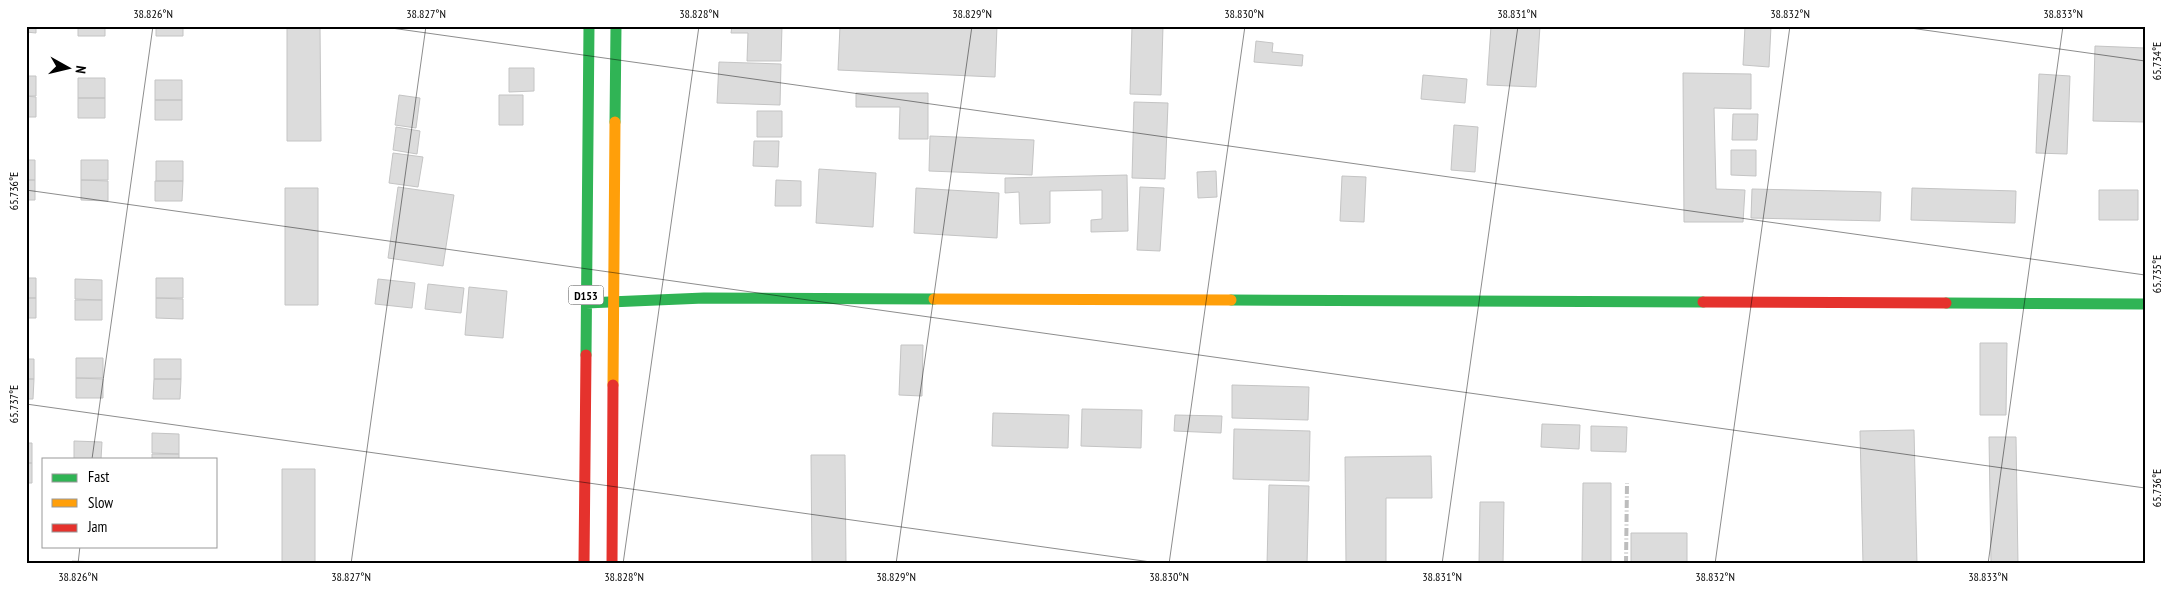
<svg xmlns="http://www.w3.org/2000/svg" width="2171" height="590" font-family="'PT Sans Narrow',sans-serif">
<style>
.building{fill:#dcdcdc;stroke:#c4c4c4}
.lines{fill:none;stroke-linecap:round;stroke-linejoin:round}
.fast{stroke:#30b455;stroke-width:11}
.slow{stroke:#ff9f0a;stroke-width:11}
.jam{stroke:#e5322d;stroke-width:11}
.rail{stroke:#bdbdbd;stroke-width:4;stroke-dasharray:8 2.5 1 2.5;stroke-linecap:butt}
.ticks{fill:none;stroke:#000;stroke-width:1;stroke-opacity:0.45}
.labels{text-anchor:middle;dominant-baseline:central;stroke-width:4;stroke-linejoin:round;paint-order:stroke}
.shield{fill:#fff;stroke:#4c4c4c;stroke-width:1}
.shield-label{font-size:12px;font-weight:bold;fill:#000}
.neatline{fill:none;stroke:#000;stroke-width:2}
.ticks-label{font-size:12px;text-anchor:middle;fill:#000}
</style>
<rect width="100%" height="100%" fill="#fff"/>
<path class="building" d="M26,26H36V33L26,32Z
M78,26H105V36H78Z
M156,26H183V36H156Z
M287,26H320L321,141H287Z
M732,26H782L781,61H747L748,33H731Z
M840,26H997L995,77L838,70Z
M1132,26H1163L1161,95L1130,94Z
M1491,26H1540L1536,87L1487,85Z
M1745,26H1771L1769,67L1743,65Z
M1256,41L1273,43L1272,52L1303,55L1302,66L1254,62Z
M2095,46L2145,48V122L2093,121Z
M719,62L781,64L780,105L717,103Z
M509,68H534V91L509,92Z
M1683,73L1751,74V109L1714,108L1716,189L1745,190L1743,222H1684Z
M2039,74L2070,76L2067,154L2036,153Z
M1423,75L1467,79L1465,103L1421,99Z
M26,76H36V96H26Z
M78,78H105V98H78Z
M155,80H182V100H155Z
M856,93H928V139H899L900,107H856Z
M399,95L420,98L416,128L395,125Z
M499,95H523V125H499Z
M26,96L36,97V117H26Z
M78,98H105V118H78Z
M155,100H182V120H155Z
M1134,102L1168,103L1165,179L1132,178Z
M757,111H782V137H757Z
M1733,114H1758L1757,140H1732Z
M1454,125L1478,127L1475,172L1451,170Z
M396,127L420,131L417,154L393,150Z
M930,136L1034,140L1032,175L929,171Z
M754,141H779L778,167L753,166Z
M1731,150H1756V176L1731,175Z
M393,153L423,157L418,187L389,183Z
M26,160H35V180H26Z
M81,160H108V180H81Z
M156,161H183V181H156Z
M819,169L876,173L873,227L816,223Z
M1216,171L1217,197L1198,198L1197,172Z
M1127,175L1128,231L1091,232V220L1102,219V190L1050,191V223L1020,224L1019,192L1005,193V178Z
M1342,176L1366,177L1364,222L1340,221Z
M26,180H35V200H26Z
M81,180L108,181V201L81,200Z
M776,180L801,181V206H775Z
M155,181H183L182,201H155Z
M398,187L454,195L443,266L388,258Z
M1140,187L1164,188L1160,251L1137,250Z
M285,188H318V305H285Z
M916,188L999,193L997,238L914,233Z
M1912,188L2016,191L2015,223L1911,220Z
M1752,189L1881,192L1880,221L1751,218Z
M2099,190H2138V220H2099Z
M26,278H36V298H26Z
M156,278H183V298H156Z
M75,279L102,280V300L75,299Z
M378,279L415,283L412,308L375,304Z
M428,284L464,288L461,313L425,309Z
M469,287L507,291L503,338L465,335Z
M26,298H36V318H26Z
M156,298L183,299V319L156,318Z
M75,300H102V320H75Z
M1980,343H2007L2006,415H1980Z
M901,345H923L922,396L899,395Z
M76,358H103V378H76Z
M26,359H34V379H26Z
M154,359H181V379H154Z
M76,378L103,379V398H76Z
M26,379H34L33,399H26Z
M154,379H181L180,399H153Z
M1232,385L1309,387L1308,420L1232,418Z
M1082,409L1142,410L1141,448L1081,446Z
M993,413L1069,415L1068,448L992,446Z
M1175,415L1222,416L1221,433L1174,431Z
M1542,424L1580,425L1579,449L1541,447Z
M1591,426L1627,427L1626,452L1591,451Z
M1234,429L1310,431L1309,481L1233,479Z
M1914,430L1917,564H1863L1860,431Z
M152,433L179,434V454L152,453Z
M1989,437H2016L2018,564H1991Z
M74,441L102,442L101,459H74Z
M26,443H32V463H26Z
M152,454H179V459H152Z
M811,455H845L846,564H812Z
M1431,456L1432,498H1386V564H1346L1345,457Z
M26,463H32V483H26Z
M282,469H315V564H282Z
M1583,483H1611V564H1582Z
M1269,485L1309,486L1307,564H1267Z
M1480,502H1504L1503,564H1479Z
M1631,533H1687V564H1631Z
M72,561L100,562V564H72Z"/>
<g class="lines">
<path class="fast" d="M615,122L616,26
M1231,300L1703,302
M586,303L704,298L934,299
M1946,303L2145,304
M586,355L589,26"/>
<path class="slow" d="M934,299L1231,300
M613,385L615,122"/>
<path class="jam" d="M1703,302L1946,303
M584,564L586,355
M612,564L613,385"/>
<path class="rail" d="M1626,564L1627,483"/>
</g>
<path class="ticks" d="M377,26L2145,275M1896,26L2145,61M26,190L2145,488M26,404L1165,564M92,459L153,26M78,564L80,546M351,564L426,26M623,564L699,26M896,564L972,26M1169,564L1245,26M1442,564L1518,26M1715,564L1790,26M1988,564L2063,26"/>
<g class="labels">
<rect class="shield" x="568.5" y="285.5" width="35" height="19" rx="4"/>
<g class="shield-label">
<text x="586" y="295">D153</text>
</g>
</g>
<rect width="2171" height="590" fill="none" stroke="#ffffff" stroke-width="55"/>
<rect x="42" y="458" width="175" height="90" fill="#ffffff" stroke="#999999"/>
<rect x="52" y="474" width="25" height="8" fill="#30b455" stroke="#999999"/>
<text x="88" y="482" font-size="15" fill="#000000">Fast</text>
<rect x="52" y="499" width="25" height="8" fill="#ff9f0a" stroke="#999999"/>
<text x="88" y="508" font-size="15" fill="#000000">Slow</text>
<rect x="52" y="524" width="25" height="8" fill="#e5322d" stroke="#999999"/>
<text x="88" y="532" font-size="15" fill="#000000">Jam</text>
<g transform="translate(68 68) rotate(98)" stroke="#ffffff" stroke-width="4" paint-order="stroke">
<path d="M0-4L9 19L0 12L-9 19Z" fill="#000000"/>
<text y="-8" font-size="14" font-weight="bold" text-anchor="middle" fill="#000000">N</text>
</g>
<rect x="28" y="28" width="2116" height="534" class="neatline"/>
<g class="ticks-label">
<text x="153" y="18">38.826°N</text>
<text x="426" y="18">38.827°N</text>
<text x="699" y="18">38.828°N</text>
<text x="972" y="18">38.829°N</text>
<text x="1244" y="18">38.830°N</text>
<text x="1517" y="18">38.831°N</text>
<text x="1790" y="18">38.832°N</text>
<text x="2063" y="18">38.833°N</text>
<text transform="translate(2157 61) rotate(-90)" y="4">65.734°E</text>
<text transform="translate(14 191) rotate(-90)" y="4">65.736°E</text>
<text transform="translate(2157 274) rotate(-90)" y="4">65.735°E</text>
<text transform="translate(14 404) rotate(-90)" y="4">65.737°E</text>
<text transform="translate(2157 488) rotate(-90)" y="4">65.736°E</text>
<text x="78" y="581">38.826°N</text>
<text x="351" y="581">38.827°N</text>
<text x="624" y="581">38.828°N</text>
<text x="896" y="581">38.829°N</text>
<text x="1169" y="581">38.830°N</text>
<text x="1442" y="581">38.831°N</text>
<text x="1715" y="581">38.832°N</text>
<text x="1988" y="581">38.833°N</text>
</g>
</svg>
